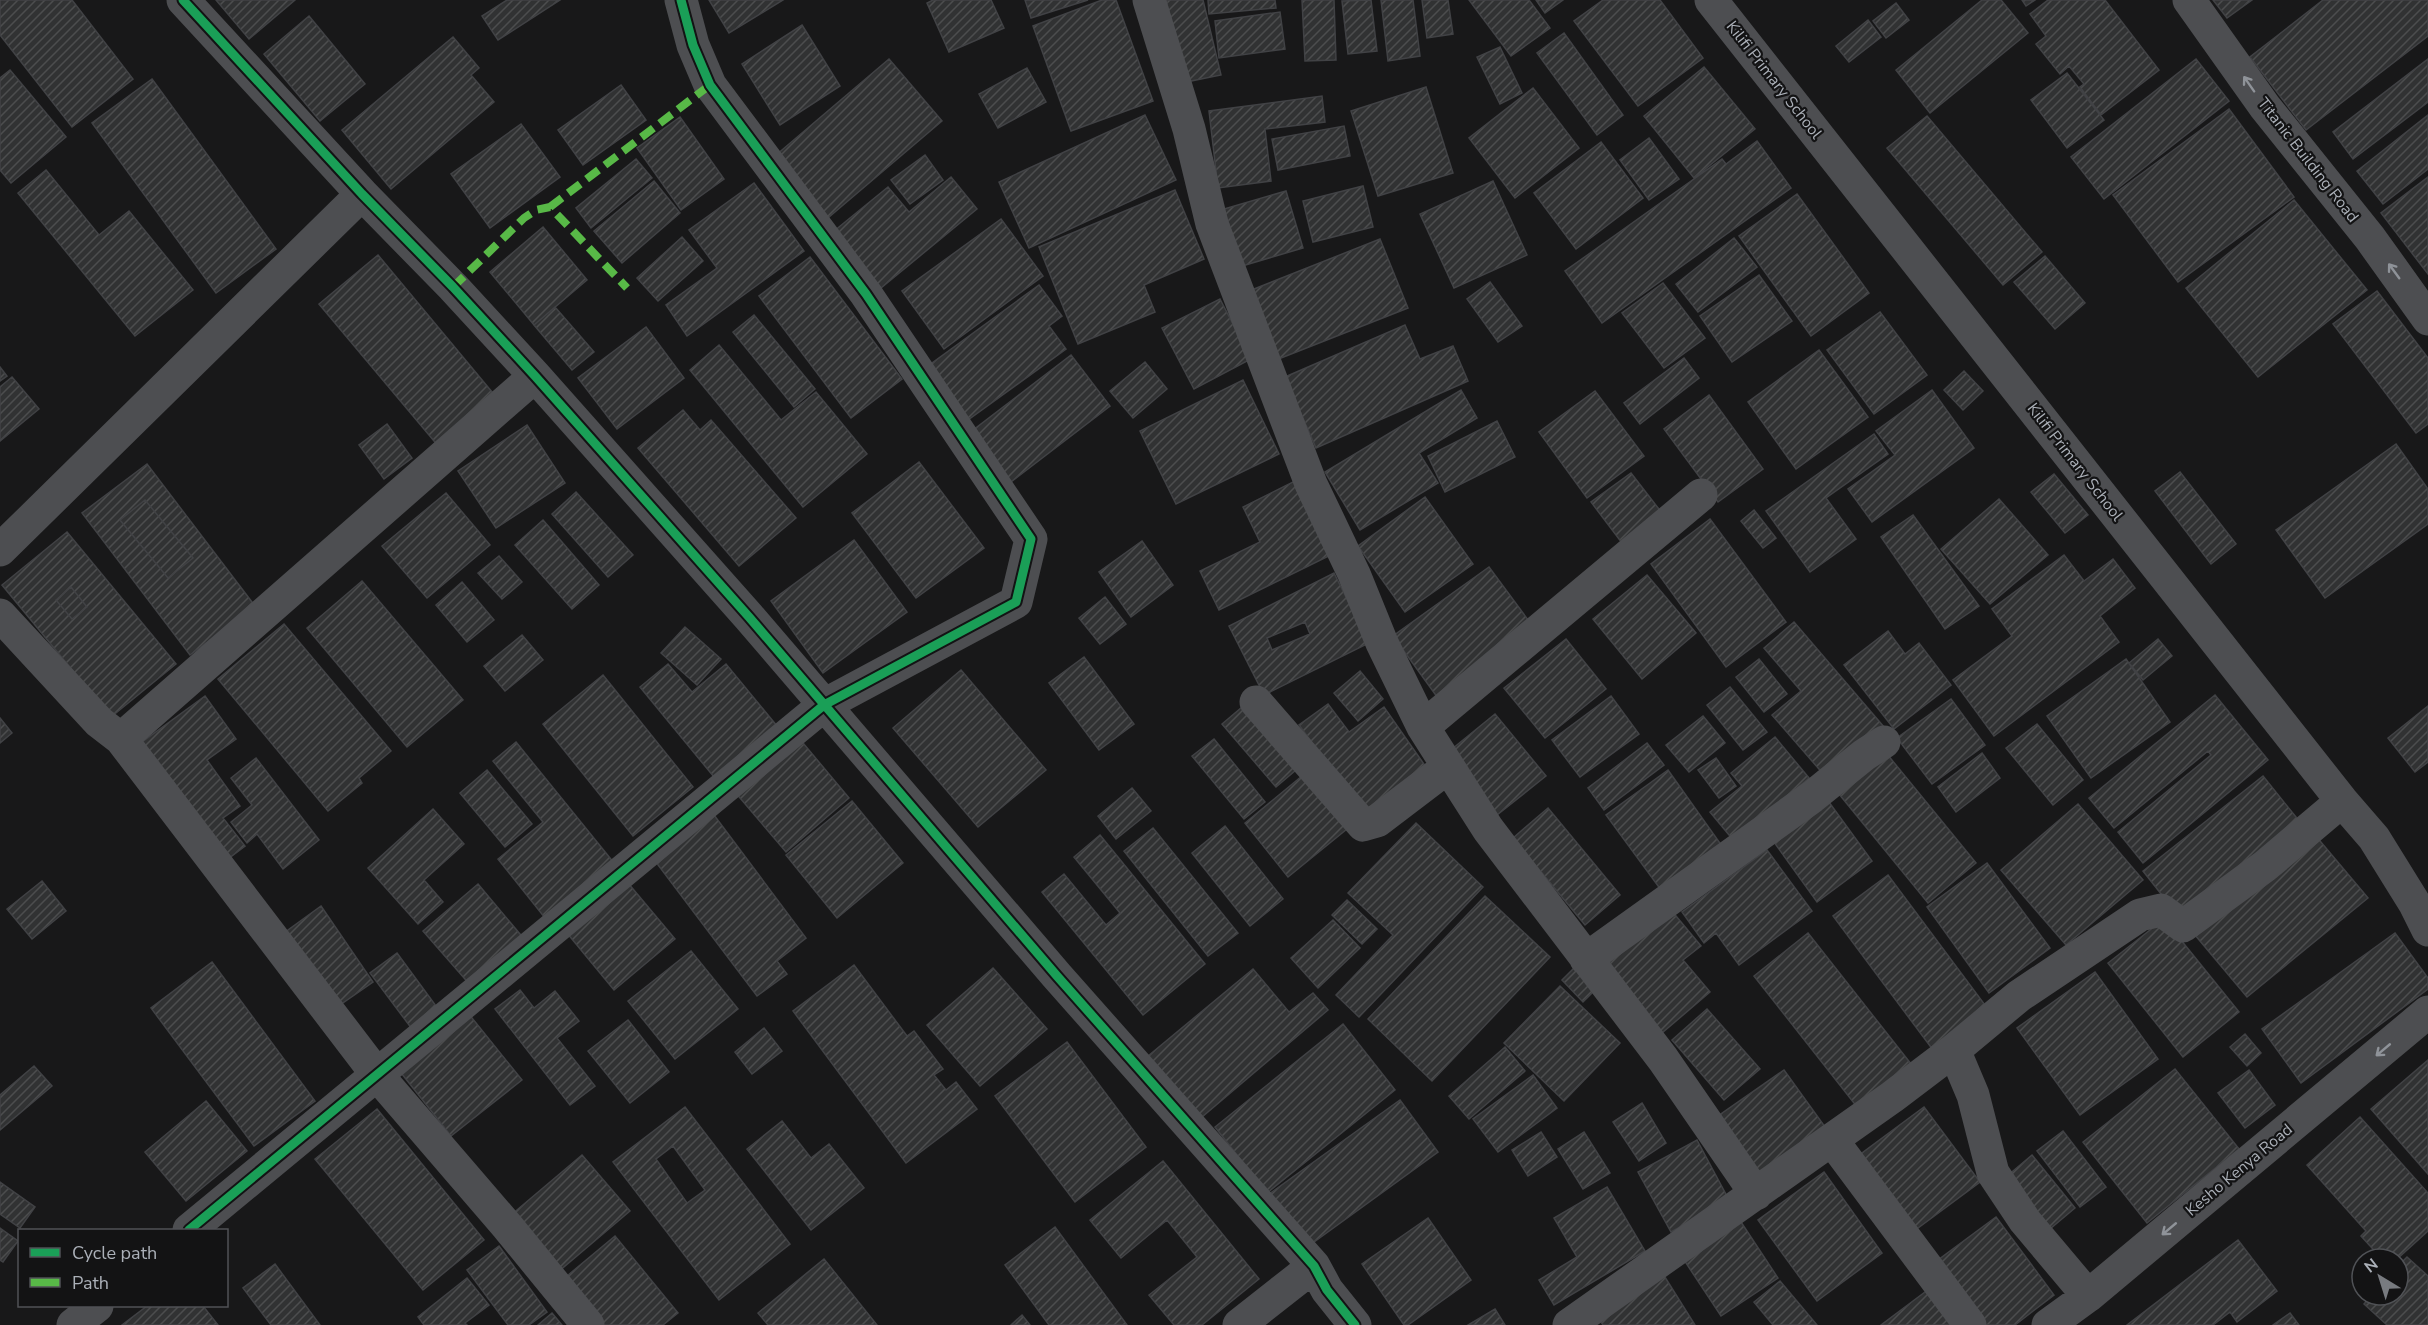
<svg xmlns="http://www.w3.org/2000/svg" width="2428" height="1325" font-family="'Nunito Sans',sans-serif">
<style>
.building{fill:url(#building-hatch);stroke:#414245;stroke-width:1.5;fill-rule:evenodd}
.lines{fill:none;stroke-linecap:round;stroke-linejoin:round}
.minor{stroke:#4d4e51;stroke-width:33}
.quiet{stroke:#58b947;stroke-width:8;stroke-dasharray:15 8;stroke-linecap:butt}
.cycleway-casing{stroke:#131314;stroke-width:13}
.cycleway{stroke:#1a9f57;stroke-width:9}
.oneway{stroke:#8f9399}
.labels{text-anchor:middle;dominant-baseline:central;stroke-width:4.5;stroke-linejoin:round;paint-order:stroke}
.street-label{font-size:16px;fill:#abb0b8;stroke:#131314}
</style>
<defs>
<pattern id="building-hatch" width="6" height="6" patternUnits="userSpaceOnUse" patternTransform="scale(1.5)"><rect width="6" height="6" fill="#313233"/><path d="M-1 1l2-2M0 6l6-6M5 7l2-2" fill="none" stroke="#4c4d4e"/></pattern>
</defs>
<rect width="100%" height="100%" fill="#181819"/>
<path class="building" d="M0,0H72L133,79L72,127L0,35Z
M216,0H295L249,39Z
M507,0H560L498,40L482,16Z
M709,0H783L729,33Z
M933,0H991L1004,28L949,52L927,3Z
M1025,0H1088L1031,18Z
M1102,0H1116L1153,101L1071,131L1033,26Z
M1166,0H1203L1221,75L1186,82Z
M1208,0H1275L1276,8L1209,14Z
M1302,0H1334L1336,60L1305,61Z
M1371,0L1377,51L1348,54L1342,1Z
M1381,0H1413L1420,56L1388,61Z
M1422,0H1448L1453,34L1427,38Z
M1469,0H1529L1550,28L1511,56Z
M1536,0H1563L1545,13Z
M1603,0H1660L1703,58L1638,106L1574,21Z
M1982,0H2001L2028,33L1930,113L1896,70Z
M2022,0H2035L2026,6Z
M2048,0H2105L2159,70L2101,115L2080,87L2084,84L2069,66L2060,74L2036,44L2046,36L2030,14Z
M2213,0H2252L2227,18Z
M2323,0H2428V36L2306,130L2250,57Z
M1896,3L1909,20L1886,38L1873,21Z
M1280,12L1285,49L1219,58L1215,21Z
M309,16L365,84L320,121L264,54Z
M1868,20L1881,37L1849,62L1836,46Z
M802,25L840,86L780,125L742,64Z
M1564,33L1623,115L1597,135L1537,53Z
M453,37L479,68L471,75L494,102L391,189L342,130Z
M1500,47L1522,93L1500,104L1477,57Z
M889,59L942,121L822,223L769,161Z
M2196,59L2229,101L2104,199L2071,157Z
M2428,59V102L2353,159L2333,132Z
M1704,67L1755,129L1694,178L1644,116Z
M1027,68L1046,102L998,128L979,94Z
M10,70L66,137L11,183L0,170V78Z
M2067,73L2104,120L2067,148L2031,100Z
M152,79L276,249L216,293L92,123Z
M621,85L646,120L583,165L558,130Z
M1426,87L1453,173L1378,196L1351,111Z
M1533,88L1579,148L1515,198L1469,138Z
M1322,96L1325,122L1265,129L1271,181L1218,188L1209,111Z
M2229,109L2294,197L2178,282L2113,195Z
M1145,115L1176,180L1029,248L999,182Z
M2428,115V169L2383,204L2357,171Z
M1927,116L2042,252L2003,285L1887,148Z
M680,117L724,179L681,210L637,148Z
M521,124L560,177L490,228L451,174Z
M1344,126L1350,156L1278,170L1272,139Z
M1649,138L1679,179L1649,200L1620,160Z
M1757,141L1791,188L1602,323L1565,271L1722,159L1726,164Z
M1601,142L1643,198L1576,249L1534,193Z
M925,155L943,180L910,204L891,180Z
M636,159L652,178L591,228L576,208Z
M46,170L99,235L129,211L193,290L135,336L18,193Z
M951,177L977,209L881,288L834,231L888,187L909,212Z
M2428,177V274L2381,213Z
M654,181L680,213L622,263L594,231Z
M1493,181L1527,255L1454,288L1420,214Z
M754,183L804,251L687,336L666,305L717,268L689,230Z
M1363,186L1373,227L1313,242L1303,201Z
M1175,190L1204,259L1144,285L1155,312L1078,344L1039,247Z
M1286,191L1303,248L1242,266L1224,209Z
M1797,194L1869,293L1811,336L1739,236Z
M2294,200L2367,290L2258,377L2186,288Z
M1001,219L1043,276L944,349L902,291Z
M543,227L587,280L534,325L490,272Z
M682,237L703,261L658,301L637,278Z
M1734,238L1757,267L1698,312L1676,284Z
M1380,239L1408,308L1276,360L1249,291Z
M378,255L497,398L439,447L319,304Z
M2045,256L2085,303L2055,329L2014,282Z
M810,257L902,379L851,418L759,296Z
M1759,275L1792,321L1732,362L1700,316Z
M1490,282L1522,326L1498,342L1467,299Z
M1663,283L1705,338L1664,368L1622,313Z
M1039,285L1062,316L1049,326L1066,349L968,420L928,366Z
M2377,291L2428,358V424L2416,433L2333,324Z
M1220,299L1251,359L1194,389L1162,328Z
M555,307L594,352L572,370L534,325Z
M1880,312L1927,375L1874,414L1827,350Z
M754,315L815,389L794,407L733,332Z
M1405,325L1420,359L1453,346L1468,381L1316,448L1285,377Z
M646,327L684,378L617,429L578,378Z
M719,345L781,420L816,392L867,454L803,507L690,370Z
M1819,350L1868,417L1796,469L1748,402Z
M1071,355L1110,406L1007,485L968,434Z
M1684,358L1699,378L1640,424L1624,403Z
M1145,362L1167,389L1133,418L1110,391Z
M0,367L7,376L0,381Z
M1964,371L1983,391L1963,410L1944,390Z
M12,377L39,409L0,441V387Z
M1243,380L1279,454L1176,504L1140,431Z
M1461,390L1477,418L1419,453L1438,483L1360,530L1325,472Z
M1932,390L1974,448L1872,522L1848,489L1895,455L1876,431Z
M1595,391L1644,456L1587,498L1539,432Z
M1709,395L1763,469L1718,502L1664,429Z
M683,410L700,430L711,420L796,518L739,566L638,448Z
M1497,421L1515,457L1445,492L1428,456Z
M387,424L412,458L384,479L359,445Z
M527,425L565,483L496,528L458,471Z
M1874,434L1888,454L1826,498L1856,539L1810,572L1766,511Z
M2396,444L2428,489V524L2325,598L2276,530Z
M919,462L984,548L916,598L852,513Z
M147,464L255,606L190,655L82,513ZM145,500L193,558L168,578L120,520Z
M2180,472L2236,544L2211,564L2155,491Z
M1631,473L1662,513L1622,543L1591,502Z
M2054,474L2088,515L2065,533L2031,492Z
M1303,477L1339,551L1219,610L1200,571L1260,542L1243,507Z
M576,492L633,555L608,577L552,514Z
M446,493L490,545L427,598L382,546Z
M1425,497L1473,564L1405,612L1358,546Z
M1999,499L2048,555L1990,604L1941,549Z
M145,500L193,558L168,578L120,520Z
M1754,510L1776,538L1763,548L1741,521Z
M1913,515L1979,606L1945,629L1881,537Z
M1710,519L1786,622L1726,667L1651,564Z
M543,520L599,585L572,609L515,545Z
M67,532L176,664L111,717L2,585ZM71,587L87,607L72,619L56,600Z
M854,540L907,612L823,673L771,601Z
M1142,541L1173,585L1131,617L1099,572Z
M2064,555L2084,581L2113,559L2135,588L2100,616L2119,642L1994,736L1953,680L2012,636L1992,609Z
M499,556L522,582L502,599L478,573Z
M1489,567L1537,632L1440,701L1393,636Z
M1334,573L1369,643L1264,695L1229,626ZM1305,622L1310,634L1272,650L1267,638Z
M1647,575L1696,633L1642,679L1593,619Z
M362,581L463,700L407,747L307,628Z
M462,582L494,620L467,642L436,605Z
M71,587L87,607L72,619L56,600Z
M1105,597L1126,624L1100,644L1079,618Z
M1794,622L1884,727L1825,776L1772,715L1801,691L1764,648Z
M284,624L391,751L359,778L362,783L328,811L218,679Z
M685,627L721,659L697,685L661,653Z
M1888,631L1905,654L1919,643L1951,685L1894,729L1844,665Z
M522,635L543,660L505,691L484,666Z
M1566,639L1606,689L1545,738L1504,688Z
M2158,639L2172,656L2143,680L2129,663Z
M1084,657L1134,724L1099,750L1049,683Z
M1759,659L1787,694L1764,712L1736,677Z
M2126,659L2170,722L2091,778L2047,716Z
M668,664L692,692L726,664L777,726L714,777L640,687Z
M961,670L1046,770L978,827L893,728Z
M1360,671L1383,699L1358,721L1334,693Z
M603,675L693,787L633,836L543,724Z
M1730,687L1767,732L1743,750L1707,705Z
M2215,695L2268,760L2143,863L2118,832L2211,755L2208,751L2114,828L2089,798Z
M205,696L236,739L207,760L240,806L223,818L245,846L224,862L138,745Z
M1611,696L1639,734L1580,777L1552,740Z
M1951,699L1985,745L1932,784L1897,738Z
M1248,702L1302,765L1276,787L1222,724Z
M1328,704L1349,732L1384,707L1426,767L1363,812L1299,725Z
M2428,706V762L2415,772L2388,738Z
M1495,714L1546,776L1497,815L1447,753Z
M1703,716L1725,743L1689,772L1666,745Z
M0,718L12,733L0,743Z
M2037,724L2083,780L2053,805L2006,748Z
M793,731L849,798L786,852L729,785Z
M1775,737L1809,778L1734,841L1710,812L1742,786L1731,773Z
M1214,739L1265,802L1244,819L1192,756Z
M516,742L614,863L545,918L498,859L543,822L493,761Z
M1647,743L1664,765L1604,810L1588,788Z
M1982,753L2000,778L1956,812L1938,787Z
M1887,754L1976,863L1928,903L1839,794Z
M256,758L319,840L283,869L257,834L247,843L231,822L252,805L231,778Z
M1716,758L1736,786L1719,798L1698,770Z
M487,770L532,824L505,847L460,793Z
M1668,770L1722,846L1661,890L1606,815Z
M1308,771L1352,825L1288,877L1245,823Z
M2263,776L2300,822L2180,918L2143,871Z
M1132,788L1151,811L1116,839L1098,816Z
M1826,798L1872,861L1817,902L1771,838Z
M852,801L903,863L837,918L786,855Z
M2078,804L2143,880L2066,945L2001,870Z
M1548,808L1620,895L1585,925L1513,838Z
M433,809L464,844L424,880L443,902L418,924L368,868Z
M714,815L806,938L777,961L787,974L757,996L655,861Z
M1416,823L1483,887L1359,1017L1336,995L1393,935L1348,893Z
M1225,826L1283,899L1250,926L1192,853Z
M1153,828L1238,933L1208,956L1124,851Z
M1100,835L1205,964L1143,1015L1042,892L1064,874L1106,925L1120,913L1074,857Z
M2315,835L2368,898L2247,997L2195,935Z
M1767,850L1812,911L1739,965L1716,933L1704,943L1682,912Z
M1987,863L2050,948L1989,993L1927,907Z
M1888,875L1988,1009L1933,1050L1833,916Z
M42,881L66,911L32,939L7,909Z
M628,883L675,939L614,990L567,933Z
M478,884L525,940L471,986L423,931Z
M1485,896L1550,957L1432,1081L1368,1019Z
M1347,900L1377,929L1362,944L1332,915Z
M321,906L373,982L337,1007L284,933Z
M1671,910L1701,946L1683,960L1710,992L1662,1033L1605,965Z
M2164,919L2239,1012L2183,1057L2108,963Z
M1333,920L1360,948L1318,988L1291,958Z
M1808,933L1915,1069L1861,1112L1754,976Z
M2395,933L2428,978V989L2301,1083L2262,1029Z
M691,951L738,1009L675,1059L628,1001Z
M397,953L439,1010L412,1029L370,973Z
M212,962L315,1101L254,1146L151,1008Z
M854,965L907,1036L914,1031L943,1069L934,1075L946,1090L956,1082L977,1109L906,1163L793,1011Z
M1575,967L1596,989L1583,1002L1562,980Z
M993,968L1047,1029L980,1086L927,1025Z
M1253,969L1289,1012L1313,993L1328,1010L1195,1123L1142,1061Z
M2095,972L2158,1059L2080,1115L2017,1028Z
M1560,986L1620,1043L1564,1101L1504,1043Z
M520,990L534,1008L555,991L579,1021L557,1038L595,1086L570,1105L495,1009Z
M1707,1009L1760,1069L1724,1100L1672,1040Z
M468,1013L522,1080L451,1136L398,1069Z
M628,1020L669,1072L630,1103L588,1051Z
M1343,1024L1395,1090L1267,1193L1215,1127Z
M764,1028L782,1051L752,1074L735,1052Z
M2245,1034L2261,1053L2247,1066L2230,1047Z
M1067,1042L1146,1147L1075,1202L995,1096Z
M1505,1047L1525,1071L1469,1119L1449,1096Z
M2428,1060V1174L2371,1109Z
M34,1066L52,1086L0,1130V1095Z
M2175,1069L2239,1149L2147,1223L2083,1142Z
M1784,1070L1828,1131L1763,1177L1718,1116Z
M2249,1070L2275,1105L2245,1128L2218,1093Z
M1533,1075L1557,1108L1498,1152L1473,1119Z
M1400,1100L1438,1152L1303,1250L1265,1197Z
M206,1101L247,1151L186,1201L145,1152Z
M1642,1103L1666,1143L1639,1161L1613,1122Z
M685,1107L790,1244L719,1300L613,1162ZM673,1146L705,1190L687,1203L656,1159Z
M1924,1107L1980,1182L1914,1231L1858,1156Z
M377,1109L484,1240L423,1290L315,1159Z
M2360,1117L2428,1193V1231L2397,1259H2382L2361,1236L2366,1231L2307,1165Z
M782,1121L811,1158L829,1144L864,1188L811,1230L747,1149Z
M2063,1131L2106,1187L2080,1207L2037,1151Z
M1541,1132L1557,1157L1528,1176L1512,1150Z
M1584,1132L1610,1173L1583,1189L1558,1149Z
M1697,1140L1729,1200L1671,1232L1638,1172Z
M582,1155L630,1211L558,1272L511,1215Z
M2032,1155L2075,1208L2050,1229L2007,1176Z
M1163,1161L1259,1279L1202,1325H1174L1149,1295L1197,1257L1167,1220L1121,1258L1090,1220Z
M1824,1172L1882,1253L1817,1301L1758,1220Z
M0,1182L35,1207L20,1228L0,1214Z
M1607,1187L1645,1251L1554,1305L1539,1280L1577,1257L1554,1218Z
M1996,1217L2054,1295L2015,1325H1980L1934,1263Z
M1428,1218L1471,1280L1408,1325H1404L1362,1264Z
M1741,1222L1778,1278L1721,1316L1684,1260Z
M1055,1227L1127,1325H1049L1005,1265Z
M0,1228L18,1241L3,1262L0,1260Z
M615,1236L678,1313L663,1325H596L561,1281Z
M2238,1240L2277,1291L2237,1322L2230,1312L2213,1325H2127Z
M499,1246L547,1312L529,1325H508L467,1270Z
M2407,1257L2428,1276V1325H2387L2364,1304L2372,1295H2398V1266Z
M824,1259L877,1325H768L758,1313Z
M275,1264L320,1325H271L243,1288Z
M1663,1274L1695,1325H1603L1597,1316Z
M467,1278L489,1305L465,1323L467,1325H424L418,1317Z
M1780,1281L1817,1325H1773L1754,1302Z
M1929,1289L1956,1325H1881Z
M147,1306H203L218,1325H122Z
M1495,1309L1505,1325H1468Z
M552,1313L562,1325H538Z
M2290,1313L2299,1325H2273Z
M1022,1315L1030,1325H1011Z"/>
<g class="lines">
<path class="minor" d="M183,0L362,194L453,287L535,376L749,617L1057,976L1314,1266L1327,1290L1355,1325
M1149,0L1189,129L1212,224L1311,484L1354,574L1382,643L1423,727L1488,829L1663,1059L1756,1194
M1711,0L2342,801L2374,838L2415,904L2428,930
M2189,0L2265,107L2370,238L2428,319
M0,550L362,194
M0,615L99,722L121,739L535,376
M1256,702L1363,825L1377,821L1448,767
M1423,727L1701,495
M121,739L378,1076L507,1226L588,1325
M1586,959L1812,797L1864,755L1884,742
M1954,1050L1973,1095L1993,1173L2025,1221L2088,1296
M1832,1140L1970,1325
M189,1230L824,705L1016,602L1031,539L866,294L710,85L693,45L681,0
M73,1325L97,1306
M1239,1325L1314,1266
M1569,1325L1892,1097L1954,1050L2019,996L2140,915L2161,910L2183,926L2265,866L2342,801
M2048,1325L2088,1296L2428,1012"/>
<path class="quiet" d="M550,207L710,85
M453,287L524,218L536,210L550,207L627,288"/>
<defs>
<path id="cycleway" d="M183,0L362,194L453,287L535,376L749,617L1057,976L1314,1266L1327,1290L1355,1325
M189,1230L824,705L1016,602L1031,539L866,294L710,85L693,45L681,0"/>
</defs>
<use href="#cycleway" class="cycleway-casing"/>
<use href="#cycleway" class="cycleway"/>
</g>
<defs><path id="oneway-shaft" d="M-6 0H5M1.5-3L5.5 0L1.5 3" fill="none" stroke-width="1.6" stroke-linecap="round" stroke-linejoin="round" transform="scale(1.5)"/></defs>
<g class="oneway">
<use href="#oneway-shaft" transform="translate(2249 84) rotate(-125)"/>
<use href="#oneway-shaft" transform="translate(2394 271) rotate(-126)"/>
<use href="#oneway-shaft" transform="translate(2383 1050) rotate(140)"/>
<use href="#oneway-shaft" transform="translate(2169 1229) rotate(140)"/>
</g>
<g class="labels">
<g class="street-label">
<text transform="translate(1774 80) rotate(52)">Kilifi Primary School</text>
<text transform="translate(2308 160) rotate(52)">Titanic Building Road</text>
<text transform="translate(2075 462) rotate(52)">Kilifi Primary School</text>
<text transform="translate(2239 1170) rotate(-40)">Kesho Kenya Road</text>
</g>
</g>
<rect x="18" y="1229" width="210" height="78" fill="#131314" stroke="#505256" stroke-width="1.5"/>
<rect x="30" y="1248" width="30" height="9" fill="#1a9f57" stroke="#505256" stroke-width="1.5"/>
<text x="72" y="1259" font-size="18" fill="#abb0b8">Cycle path</text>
<rect x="30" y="1278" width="30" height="9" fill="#58b947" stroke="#505256" stroke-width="1.5"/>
<text x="72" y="1289" font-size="18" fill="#abb0b8">Path</text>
<g transform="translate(2380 1277) rotate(322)"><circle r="28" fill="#131314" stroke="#505256" stroke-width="1.5"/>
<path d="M0-4.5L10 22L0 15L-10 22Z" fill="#787b80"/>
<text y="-9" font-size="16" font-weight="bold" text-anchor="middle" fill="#abb0b8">N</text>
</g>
</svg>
